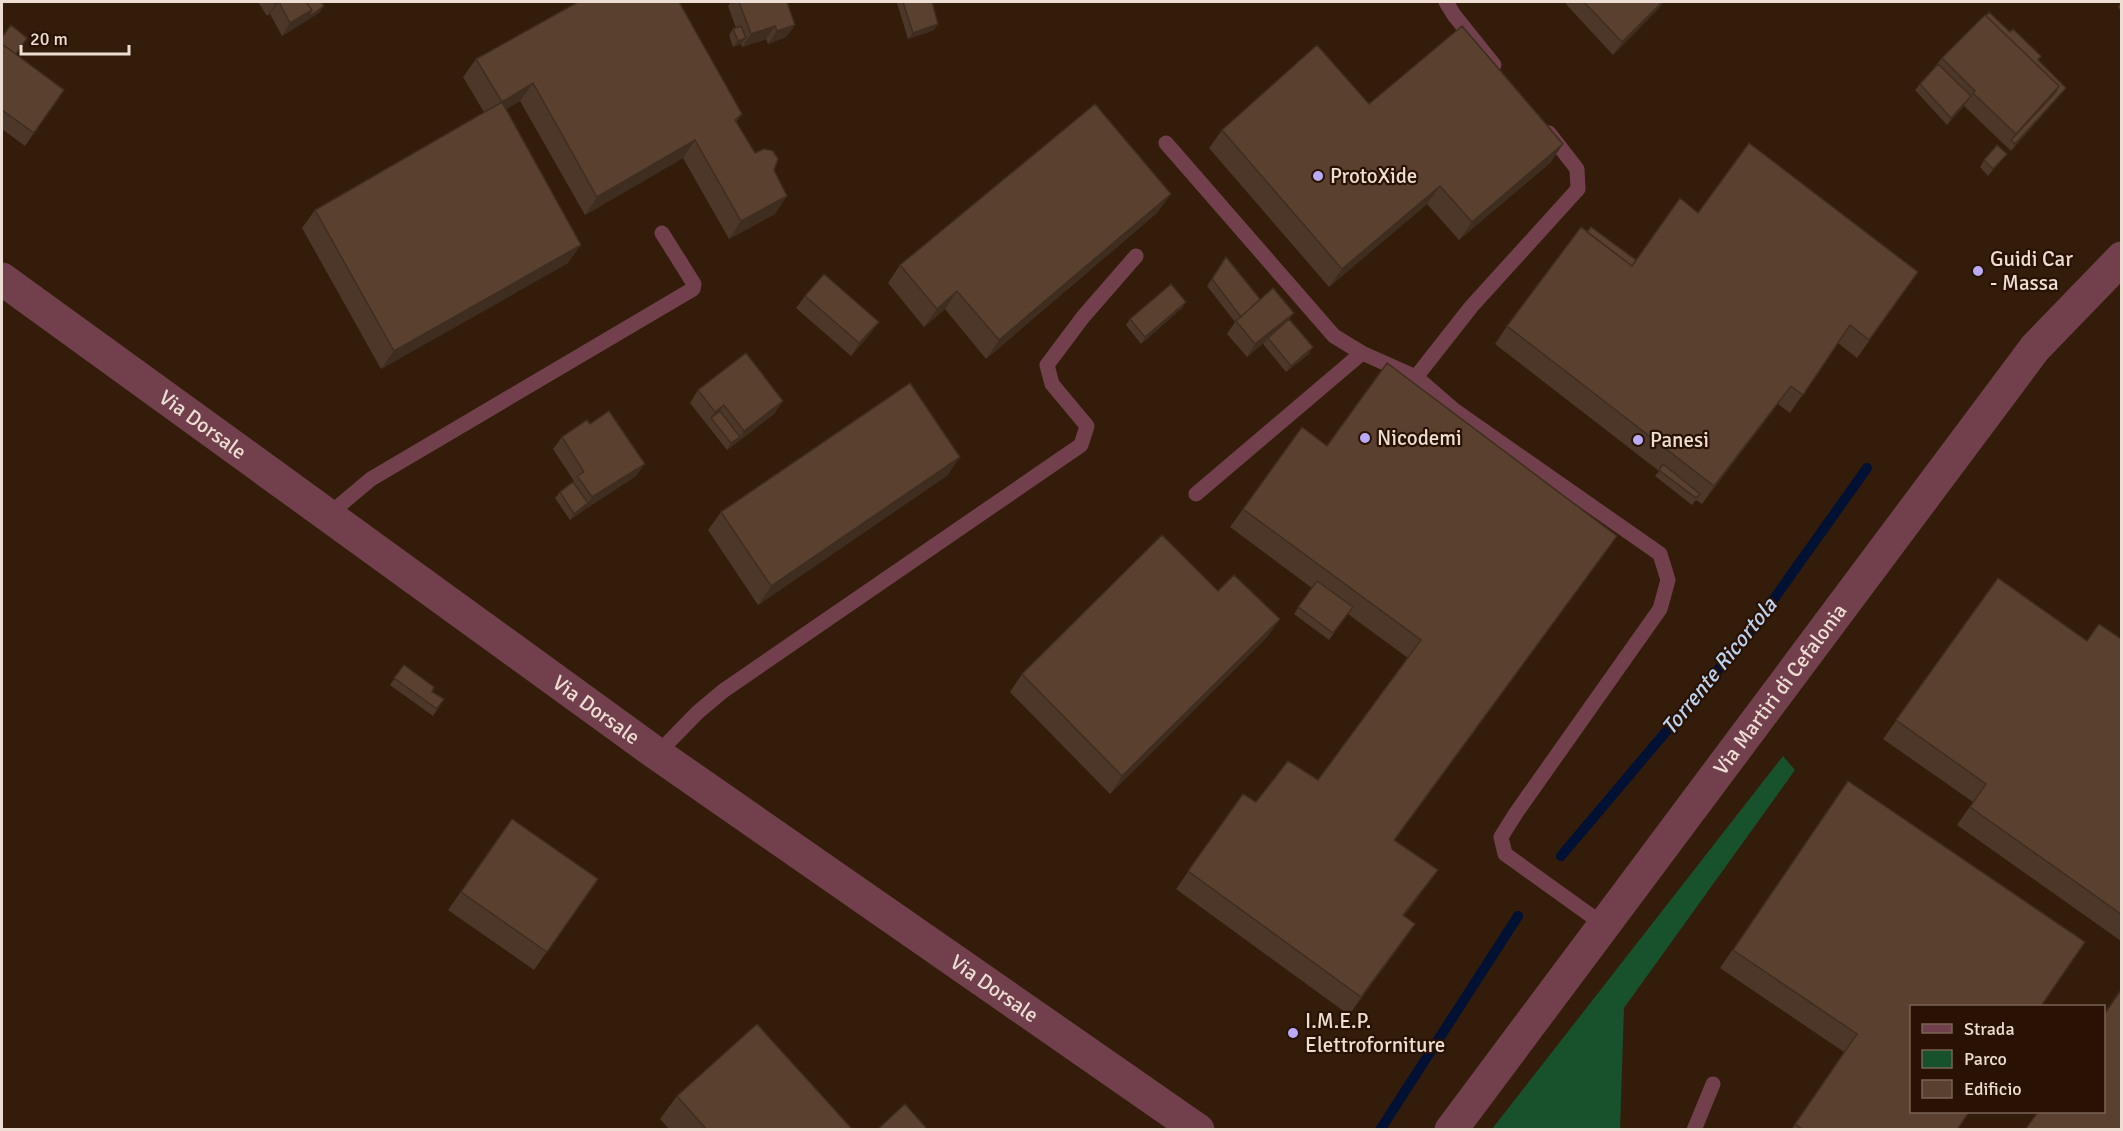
<svg xmlns="http://www.w3.org/2000/svg" width="2123" height="1131" font-family="Signika,sans-serif">
<style>
.green{fill:#17522d}
.lines{fill:none;stroke-linecap:round;stroke-linejoin:round}
.stream{stroke:#001134;stroke-width:10}
.service{stroke:#71404c;stroke-width:15}
.tertiary{stroke:#71404c;stroke-width:33}
.wall{fill:#4d3728}
.shaded-wall{fill:#3f2d20}
.building{fill:#5a402e;stroke:#3f2d20;stroke-width:1.5}
.poi-dot{fill:#bbaaf6;stroke:#291203;stroke-width:2}
.labels{text-anchor:middle;dominant-baseline:central;stroke-width:4.5;stroke-linejoin:round;paint-order:stroke}
.poi-label{font-size:21px;fill:#eeddd2;stroke:#291203;text-anchor:start}
.street-label{font-size:21px;fill:#eeddd2;stroke:#291203}
.water-label{font-size:22px;font-style:italic;fill:#bcd3f2;stroke:#291203}
</style>
<rect width="100%" height="100%" fill="#341c0b"/>
<path class="green" d="M1783,756L1795,770L1624,1008L1620,1129H1492Z"/>
<g class="lines">
<path class="stream" d="M1561,856L1751,631L1867,468
M1380,1130L1518,916"/>
<path class="service" d="M1446,2L1454,15L1494,65
M1166,143L1334,336L1362,353L1416,377L1454,410L1660,554L1668,580L1660,609L1516,813L1501,837L1505,854L1604,925
M1416,377L1471,307L1578,189L1577,169L1549,133
M1196,494L1362,353
M327,516L371,479L693,289L694,284L662,233
M657,754L698,712L723,691L1081,445L1087,426L1052,384L1047,365L1083,317L1136,256
M1694,1130L1713,1084"/>
<g class="tertiary">
<path id="s1" d="M2,279L657,754L1198,1130"/>
<path id="s2" d="M1451,1130L2035,348L2122,258"/>
</g>
</g>
<path class="wall" d="M258,2H321L320,12L282,36L270,14L267,16Z
M731,2H787L795,25L786,37L768,44L766,39L742,47L741,44L733,47L729,35L733,29L736,28L728,6Z
M899,2H932L934,30L908,39L897,3Z
M1564,2H1664L1657,10L1613,55Z
M2121,2V12L2118,7Z
M2,37L16,54L64,90L25,146L2,129Z
M1942,58L2038,60L2066,88L2061,94L2011,151L1964,106L1947,125L1915,90Z
M476,59L742,114L736,122L755,153L774,170L775,214L729,239L683,158L585,215L520,101L506,109L568,263L381,369L302,228L315,210L484,112L463,77Z
M1369,104L1551,162L1459,240L1427,204L1329,287L1209,148L1222,130Z
M1984,160H2002L1988,176L1980,167Z
M1158,212L986,359L945,309L924,327L888,283L900,265Z
M1698,213L1918,272L1857,358L1838,343L1790,413L1778,404L1702,504L1696,500L1692,505L1655,476L1659,471L1495,344L1507,326L1587,232L1636,260Z
M1226,257L1260,299L1289,319L1309,354L1286,372L1263,344L1266,341L1247,357L1227,334L1235,322L1207,286Z
M805,296L870,334L851,356L796,308Z
M1186,302L1182,308L1141,344L1126,325L1130,319Z
M698,390L774,414L727,450L690,403Z
M590,424L636,476L584,510L570,520L555,498L560,492L574,481L553,449L562,437Z
M1302,427L1327,446L1604,554L1395,840L1438,870L1404,916L1415,924L1349,1015L1176,889L1243,794L1256,802L1318,780L1408,658L1348,614L1329,640L1294,614L1312,588L1230,527Z
M948,475L758,605L708,530L721,512Z
M1998,578L2087,641L2121,639V941L1957,825L1973,802L1883,739Z
M1218,591L1280,619L1267,637L1110,794L1010,692L1022,674Z
M404,665L432,692L444,699L433,716L390,685Z
M1848,781L1957,1130H1791L1844,1052L1720,968Z
M512,819L598,879L534,970L448,910Z
M677,1096L853,1130H670L660,1119Z"/>
<path class="shaded-wall" d="M279,2L270,14L267,16L276,4Z
M1662,2H1664L1657,10L1613,55L1622,42Z
M324,6L320,12L282,36L290,23L312,10Z
M938,24L934,30L908,39L913,33Z
M795,25L786,37L768,44L777,31Z
M775,26L766,39L742,47L751,34Z
M746,38L741,44L733,47L738,41Z
M533,83L520,101L489,120L502,102Z
M2066,88L2061,94L2011,151L2015,144Z
M1968,100L1964,106L1947,125L1951,118Z
M695,140L683,158L585,215L597,197Z
M1563,144L1551,162L1459,240L1472,222Z
M2007,154L2002,160L1988,176L1993,169Z
M1440,186L1427,204L1329,287L1342,269Z
M1171,194L1158,212L986,359L999,340Z
M787,196L775,214L729,239L741,221Z
M581,245L568,263L381,369L394,351Z
M957,291L945,309L924,327L937,309Z
M1186,302L1182,308L1141,344L1145,337Z
M1294,313L1285,325L1268,338L1266,341L1247,357L1255,344Z
M879,322L870,334L851,356L859,343Z
M1313,347L1309,354L1286,372L1291,366Z
M1791,386L1778,404L1702,504L1714,486Z
M783,401L774,414L727,450L731,443L740,437L744,431Z
M724,405L715,417L711,418L715,412Z
M960,457L948,475L758,605L771,586Z
M645,464L636,476L584,510L570,520L574,514L588,503L592,497Z
M1617,536L1604,554L1382,858L1394,840Z
M1280,619L1267,637L1110,794L1122,776Z
M1438,870L1425,888L1391,933L1403,915Z
M1415,924L1403,942L1349,1015L1361,997Z"/>
<path class="building" d="M274,2H306L312,10L290,23L279,2L276,4Z
M306,2H321L324,6L308,17L312,10Z
M578,2H679L742,114L735,120L755,153L764,149L773,151L778,159L774,170L787,196L741,221L695,140L597,197L533,83L502,102L476,59Z
M739,2H787L795,25L777,31L775,26L751,34Z
M903,2H932L938,24L913,33Z
M1584,2H1662L1622,42Z
M1989,12L2010,32L2013,29L2041,56L2038,60L2066,88L2015,144L2011,140L2055,93L2059,86L1986,16Z
M1985,15L2059,86L2016,134L1973,93L1975,91L1942,58Z
M11,25L27,38L16,54L2,44V37Z
M741,26L746,38L738,41L733,29Z
M1462,26L1563,144L1472,222L1440,186L1342,269L1222,130L1317,45L1369,104Z
M2,44L64,90L34,133L2,110Z
M1938,64L1971,96L1951,118L1920,84Z
M502,102L581,245L394,351L315,210Z
M1095,104L1171,194L999,340L957,291L937,309L900,265Z
M1749,143L1918,272L1869,340L1850,325L1803,395L1791,386L1714,486L1507,326L1581,227L1632,266L1680,198L1698,213Z
M1997,145L2007,154L1993,169L1984,160Z
M1591,227L1636,260L1632,266L1587,232Z
M1226,257L1260,299L1241,317L1212,279Z
M824,274L879,322L859,343L805,296Z
M1171,284L1186,302L1145,337L1130,319Z
M1273,288L1294,313L1255,344L1236,321Z
M1289,319L1313,347L1291,366L1268,338Z
M746,353L783,401L744,431L724,405L715,412L698,390Z
M1387,363L1617,536L1394,840L1438,870L1403,915L1415,924L1361,997L1188,871L1243,794L1256,802L1288,761L1318,780L1421,640L1243,509L1302,427L1327,446Z
M910,383L960,457L771,586L721,512Z
M609,411L645,464L592,497L577,476L584,472L562,437L587,420L590,424Z
M720,411L740,437L731,443L711,418Z
M1663,464L1700,494L1696,498L1659,470Z
M573,482L588,503L574,514L560,492Z
M1162,535L1218,591L1234,575L1280,619L1122,776L1022,674Z
M1998,578L2087,641L2099,624L2121,639V914L1970,807L1986,784L1896,720Z
M1317,581L1353,607L1333,633L1298,607Z
M404,665L434,687L432,692L444,699L437,709L394,678Z
M1848,781L2085,942L2041,1006H1911V1112H1969L1957,1130H1804L1795,1124L1857,1034L1733,950Z
M512,819L598,879L547,952L461,892Z
M2121,990V1130H2025L2038,1112H2103V1016Z
M757,1024L853,1130H707L677,1096Z
M905,1104L928,1130H877Z"/>
<g class="poi-dot">
<circle cx="1318" cy="176" r="6"/>
<circle cx="1978" cy="271" r="6"/>
<circle cx="1365" cy="438" r="6"/>
<circle cx="1638" cy="440" r="6"/>
<circle cx="1293" cy="1033" r="6"/>
</g>
<g class="labels">
<g class="poi-label">
<text x="1330" y="176">ProtoXide</text>
<text x="1990" y="259">Guidi Car<tspan x="1990" dy="24">- Massa</tspan></text>
<text x="1377" y="438">Nicodemi</text>
<text x="1650" y="440">Panesi</text>
<text x="1305" y="1021">I.M.E.P.<tspan x="1305" dy="24">Elettroforniture</tspan></text>
</g>
<g class="street-label">
<text stroke="none"><textPath href="#s1" startOffset="248">Via Dorsale</textPath></text>
<text stroke="none"><textPath href="#s2" startOffset="550">Via Martiri di Cefalonia</textPath></text>
<text stroke="none"><textPath href="#s1" startOffset="734">Via Dorsale</textPath></text>
<text stroke="none"><textPath href="#s1" startOffset="1220">Via Dorsale</textPath></text>
</g>
<g class="water-label">
<text transform="translate(1719 666) rotate(-51)">Torrente Ricortola</text>
</g>
</g>
<rect width="2123" height="1131" fill="none" stroke="#eeddd2" stroke-width="6"/>
<rect x="1910" y="1005" width="195" height="108" fill="#291203" stroke="#786356" stroke-width="1.5"/>
<rect x="1922" y="1024" width="30" height="9" fill="#71404c" stroke="#786356" stroke-width="1.5"/>
<text x="1964" y="1035" font-size="18" fill="#eeddd2">Strada</text>
<rect x="1922" y="1050" width="30" height="18" fill="#17522d" stroke="#786356" stroke-width="1.5"/>
<text x="1964" y="1065" font-size="18" fill="#eeddd2">Parco</text>
<rect x="1922" y="1080" width="30" height="18" fill="#5a402e" stroke="#786356" stroke-width="1.5"/>
<text x="1964" y="1095" font-size="18" fill="#eeddd2">Edificio</text>
<path d="M21 45v9h108v-9" fill="none" stroke="#eeddd2" stroke-width="3"/>
<text x="30" y="45" font-size="18" fill="#eeddd2" stroke="#291203" stroke-width="4.5" paint-order="stroke">20 m</text>
</svg>
